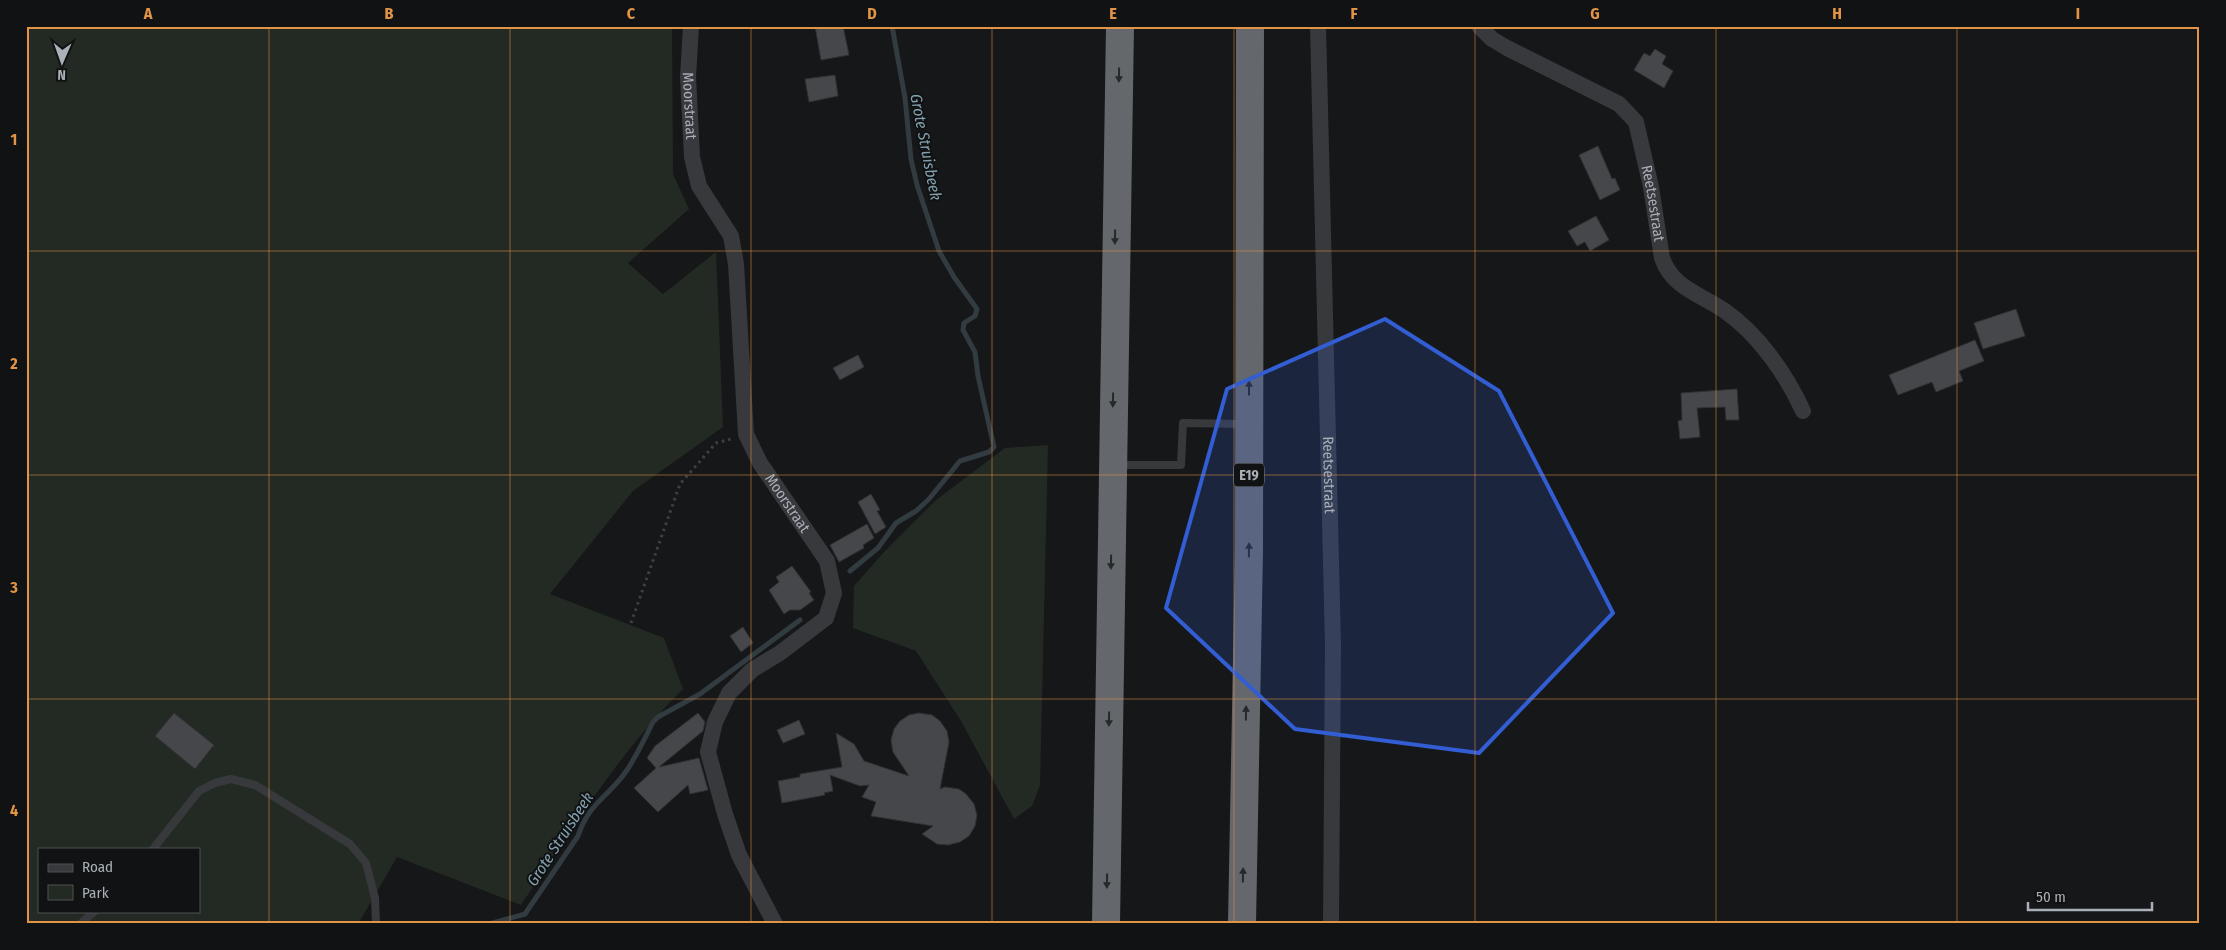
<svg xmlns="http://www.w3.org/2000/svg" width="2226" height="950" font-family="'Fira Sans Condensed',sans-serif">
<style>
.green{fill:#232a23;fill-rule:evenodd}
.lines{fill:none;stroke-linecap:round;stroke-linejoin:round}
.stream{stroke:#313b40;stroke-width:5}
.building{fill:#46474b;stroke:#313134}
.path{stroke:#3e4044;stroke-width:3;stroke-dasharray:2.5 4;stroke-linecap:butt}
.lane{stroke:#38393d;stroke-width:8}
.street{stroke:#38393d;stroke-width:16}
.highway{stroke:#64686d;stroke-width:28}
.oneway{fill:#26282a}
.marked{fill:#325dd3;fill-opacity:0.2;stroke:#325dd3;stroke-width:4;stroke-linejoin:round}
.grid{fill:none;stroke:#e19445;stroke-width:1;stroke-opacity:0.55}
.labels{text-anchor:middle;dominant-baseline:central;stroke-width:4;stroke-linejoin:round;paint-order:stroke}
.shield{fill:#111213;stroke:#7c8186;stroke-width:1}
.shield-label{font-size:14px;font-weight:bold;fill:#aab0b7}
.street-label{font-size:15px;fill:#aab0b7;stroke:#111213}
.water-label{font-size:16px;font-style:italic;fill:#84a1af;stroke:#111213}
.neatline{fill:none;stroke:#e19445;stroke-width:2}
.grid-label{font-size:16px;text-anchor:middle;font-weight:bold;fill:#e19445}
</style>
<rect width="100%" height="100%" fill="#161718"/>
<path class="green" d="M26,26H672L673,174L689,209L628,263L663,294L716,252L723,427L633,491L550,594L664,638L683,689C619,752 571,831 521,905L397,857L358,924H26ZM39,849H199V911H39Z
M1048,445L1040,785L1032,806L1014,819L961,721L916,651L853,628L854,586L884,552L936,500L1005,448Z"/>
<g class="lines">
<path class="stream" d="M850,571L878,548L896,523L916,511L929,499L960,461L989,452L994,447L978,376L975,352L963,330L964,323L975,316L977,309L954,277L939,251L917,185L911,159L905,98L892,26
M489,924L525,914L578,836C589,802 609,797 627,770C637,755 645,738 653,722L658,717L700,694L800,620"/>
</g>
<path class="building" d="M815,26H843L849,55L821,60Z
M1655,49L1666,56L1662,64L1673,71L1664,88L1634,70L1644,53L1650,56Z
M835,75L838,96L809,102L805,79Z
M1598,146L1612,179L1615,178L1620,190L1600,200L1579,155Z
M1596,216L1609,240L1590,251L1585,242L1577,246L1568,231Z
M2016,309L2025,336L1983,349L1974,323Z
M1975,340L1984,361L1959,371L1963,381L1936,392L1932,382L1898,395L1889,375Z
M858,355L864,367L840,380L833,368Z
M1737,389L1739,420H1726L1725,407L1697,408L1700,437L1680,439L1678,421L1682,420L1681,393Z
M871,494L880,510L877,511L886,527L875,534L858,502Z
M867,524L874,538L863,545L864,548L839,562L830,545Z
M792,566L811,592L809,593L814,600L800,610H790L784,614L769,590L779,582L776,577Z
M743,627L753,643L741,652L730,636Z
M174,713L214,745L195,769L155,736Z
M698,713L705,722L703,731L659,767L699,758L708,790L690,794L688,785L658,812L634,788L656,768L647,758L655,746Z
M919,713L932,715L940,721L947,731L949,742L940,789L945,787L959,789L966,794L974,804L977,815L975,826L969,836L960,842L948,845L937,844L922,834L933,826L871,816L876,802L862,797L869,785L860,786L830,775L833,791L824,793L825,795L782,803L778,781L800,777V774L842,767L836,733L854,744L864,761L909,776L893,752L891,740L894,729L900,721L909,715Z
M799,720L805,734L783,743L777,730Z"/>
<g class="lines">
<path class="path" d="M631,623L680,484L716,443L731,439"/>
<path class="lane" d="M1117,465H1181L1183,423L1244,424
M153,849L199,791L215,783L231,779L255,785L350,844L366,863L375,898L376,924
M80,924L95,911"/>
<g class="street">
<path id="s1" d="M691,26L688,77L692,157L699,186L731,236L736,264L746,434L760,463L827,561L834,593L826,618L780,653L752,670L729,693L715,722L708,752L725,814L739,855L775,924"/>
<path id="s2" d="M1318,26L1333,645L1331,924"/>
<path id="s3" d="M1479,26L1492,39L1507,48L1619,104L1636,122L1651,187L1662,258C1673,289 1701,294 1725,311C1759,335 1786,374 1803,411"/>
</g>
<path class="highway" d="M1106,924L1120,26
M1242,924L1249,551L1250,26"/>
</g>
<defs><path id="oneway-solid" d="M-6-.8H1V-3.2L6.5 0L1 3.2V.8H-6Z" transform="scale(1.25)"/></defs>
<g class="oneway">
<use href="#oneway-solid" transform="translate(1119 75) rotate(91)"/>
<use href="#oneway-solid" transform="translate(1115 237) rotate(91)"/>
<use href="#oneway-solid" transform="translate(1249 388) rotate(-90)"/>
<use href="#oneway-solid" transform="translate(1113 400) rotate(91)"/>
<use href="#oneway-solid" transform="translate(1249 550) rotate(-89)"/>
<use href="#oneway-solid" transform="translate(1111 562) rotate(91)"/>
<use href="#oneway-solid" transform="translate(1246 713) rotate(-89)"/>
<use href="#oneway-solid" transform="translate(1109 719) rotate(91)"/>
<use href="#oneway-solid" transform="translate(1243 875) rotate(-89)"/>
<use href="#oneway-solid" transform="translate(1107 881) rotate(91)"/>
</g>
<path class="marked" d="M1385,319L1499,391L1613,613L1479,753L1295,729L1166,608L1227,389Z"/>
<path class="grid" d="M269,26V924M510,26V924M751,26V924M992,26V924M1234,26V924M1475,26V924M1716,26V924M1957,26V924M26,251H2200M26,475H2200M26,699H2200"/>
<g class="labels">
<rect class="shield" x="1234" y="463.5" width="30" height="23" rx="4"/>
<g class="shield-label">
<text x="1249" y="475">E19</text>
</g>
<g class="street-label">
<text stroke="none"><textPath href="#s1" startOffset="80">Moorstraat</textPath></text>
<text stroke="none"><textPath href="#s3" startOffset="269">Reetsestraat</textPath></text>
<text stroke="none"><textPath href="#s2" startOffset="449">Reetsestraat</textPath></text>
<text stroke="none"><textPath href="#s1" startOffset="500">Moorstraat</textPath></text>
</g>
<g class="water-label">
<text transform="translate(926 147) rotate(79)">Grote Struisbeek</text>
<text transform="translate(560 839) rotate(-57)">Grote Struisbeek</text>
</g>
</g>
<rect width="2226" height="950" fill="none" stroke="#111213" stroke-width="55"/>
<rect x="38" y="848" width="162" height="65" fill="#111213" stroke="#4e5155"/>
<rect x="48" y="864" width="25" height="8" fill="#38393d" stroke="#4e5155"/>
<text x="82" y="872" font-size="15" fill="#aab0b7">Road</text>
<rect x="48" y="885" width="25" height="15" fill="#232a23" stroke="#4e5155"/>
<text x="82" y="898" font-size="15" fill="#aab0b7">Park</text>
<g transform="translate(62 62) rotate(182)" stroke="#111213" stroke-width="4" paint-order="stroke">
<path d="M0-4L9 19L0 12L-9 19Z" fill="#aab0b7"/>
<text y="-8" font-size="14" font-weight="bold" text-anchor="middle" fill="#aab0b7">N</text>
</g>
<path d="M2028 902v8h124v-8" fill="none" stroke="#aab0b7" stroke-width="2.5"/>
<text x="2036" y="902" font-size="15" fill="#aab0b7" stroke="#111213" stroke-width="4" paint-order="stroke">50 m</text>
<rect x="28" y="28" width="2170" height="894" class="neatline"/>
<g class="grid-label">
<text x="148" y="19">A</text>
<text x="389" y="19">B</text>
<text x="631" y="19">C</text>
<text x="872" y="19">D</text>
<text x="1113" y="19">E</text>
<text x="1354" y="19">F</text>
<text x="1595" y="19">G</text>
<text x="1837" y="19">H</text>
<text x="2078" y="19">I</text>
<text x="14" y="145">1</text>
<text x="14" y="369">2</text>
<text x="14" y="593">3</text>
<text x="14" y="816">4</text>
</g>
</svg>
